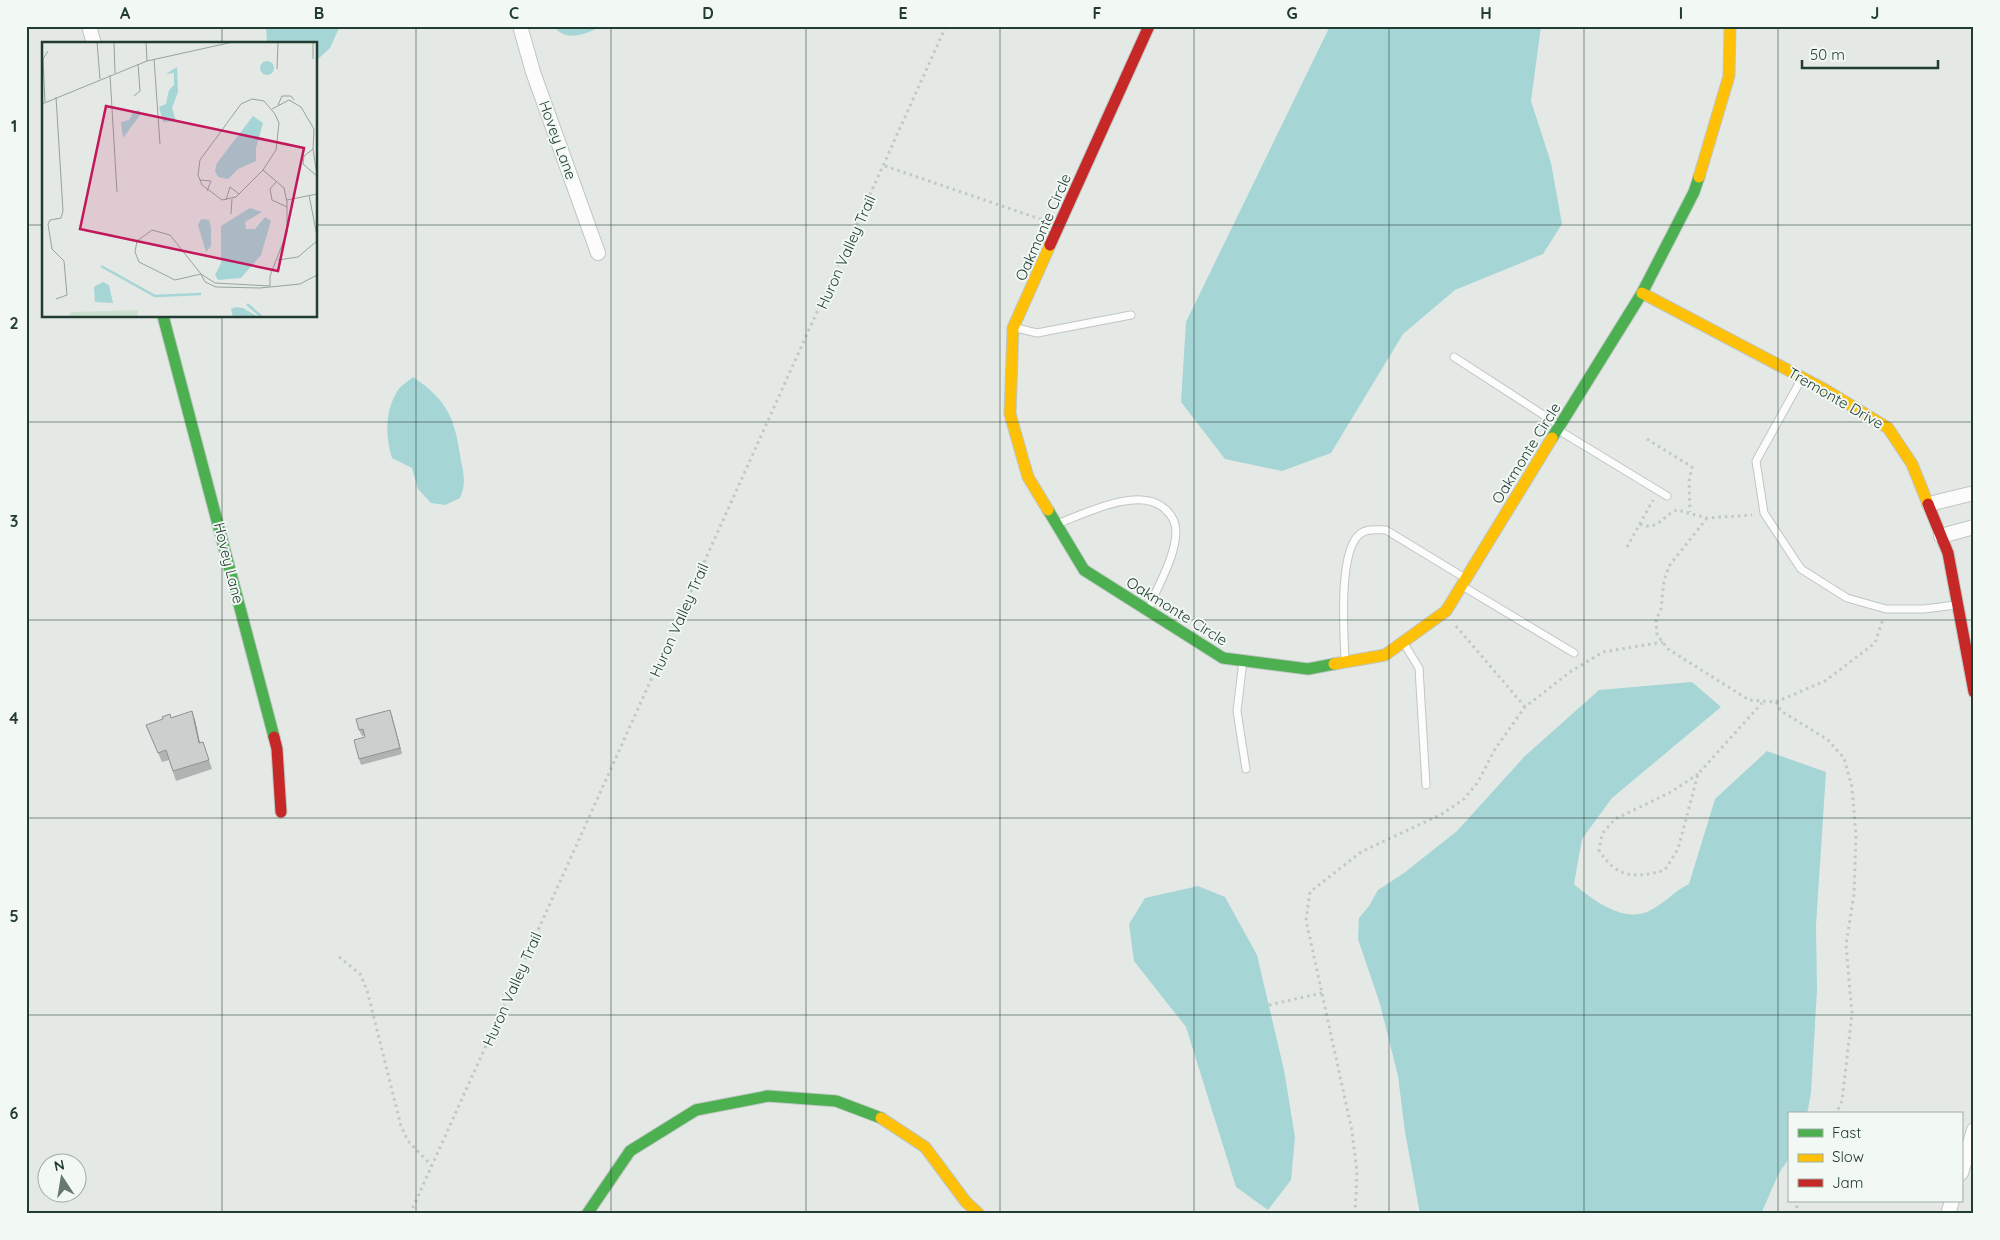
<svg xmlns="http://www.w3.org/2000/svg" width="2000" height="1240" font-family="Quicksand,sans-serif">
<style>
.water{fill:#a6d5d6}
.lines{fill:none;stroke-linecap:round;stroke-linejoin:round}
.lane-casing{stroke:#c1c6c3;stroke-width:9}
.street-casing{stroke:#c1c6c3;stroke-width:16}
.fast-casing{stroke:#bfc7c3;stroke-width:13}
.slow-casing{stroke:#bfc7c3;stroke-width:13}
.jam-casing{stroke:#bfc7c3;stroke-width:13}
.path{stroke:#c1c9c4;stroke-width:3;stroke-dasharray:2.5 4;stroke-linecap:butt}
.lane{stroke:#fbfcfb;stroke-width:7}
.street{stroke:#fbfcfb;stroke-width:14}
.fast{stroke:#4caf50;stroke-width:11}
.slow{stroke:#ffc107;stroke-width:11}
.jam{stroke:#c62828;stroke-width:11}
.wall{fill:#afb3b1}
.shaded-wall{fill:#8e9290}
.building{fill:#cbd0ce;stroke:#8e9290}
.grid{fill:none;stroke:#223c32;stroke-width:1;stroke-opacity:0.55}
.labels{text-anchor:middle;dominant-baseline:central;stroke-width:4;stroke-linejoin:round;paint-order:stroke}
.street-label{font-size:15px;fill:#223c32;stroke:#f2f8f4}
.inset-river{fill:none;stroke:#a6d5d6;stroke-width:2.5}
.inset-road{fill:none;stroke:#96a49e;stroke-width:1}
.view{fill:#c2185b;fill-opacity:0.15;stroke:#c2185b;stroke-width:2.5}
.inset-edge{fill:none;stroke:#223c32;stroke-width:2.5}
.neatline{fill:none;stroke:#223c32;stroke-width:2}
.grid-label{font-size:16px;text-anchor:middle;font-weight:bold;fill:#223c32}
</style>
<rect width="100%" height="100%" fill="#e4e9e6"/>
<path class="water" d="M266,26H340L330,48L316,61V44H267Z
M554,26H601C588,34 565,43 554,26Z
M1330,26H1541L1531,101L1551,163L1562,224L1543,254L1455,290L1403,334L1331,453L1282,471L1225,459L1181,402L1186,322Z
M413,377C449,401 455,420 461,461C464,474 466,485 460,498L445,505L431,503L418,489L412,468L392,458C385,436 385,410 398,390C401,385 409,381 413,377Z
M1692,682L1721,707L1612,798L1582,839L1574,884C1591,899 1622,922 1647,912C1662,906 1674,891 1689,884L1715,799L1767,751L1826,772L1816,925L1817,990L1811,1093L1807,1114H1789V1158L1778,1175L1761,1214H1420L1405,1132L1398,1076L1380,1004L1358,939L1359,918L1369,906L1378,890L1404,873L1457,831L1525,756L1599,690Z
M1198,886L1225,897L1257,955L1284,1070L1295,1137L1291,1180L1268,1210L1236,1187L1186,1027L1134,961L1129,924L1145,898Z"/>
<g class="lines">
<defs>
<path id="lane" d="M1016,328L1037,333L1131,315
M1454,357L1559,425
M1802,378L1756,461L1764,513L1801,569L1847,598L1886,609H1924L1956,605
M1560,431L1667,496
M1057,524C1084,514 1140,485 1165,509C1172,515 1176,523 1176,532C1175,558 1158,585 1149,608
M1464,587L1574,653
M1403,642L1419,668L1426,785
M1345,660C1344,633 1338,551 1360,534C1367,528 1378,530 1386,530L1465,578
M1243,661L1237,711L1246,769"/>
<path id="street" d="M89,26L94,44
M520,26L533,72L598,253
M1929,504L1974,493
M1941,536L1974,527
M1961,1173L1974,1130
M1948,1214L1952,1201"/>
<path id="fast" d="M163,316L274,737
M1552,438L1642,293L1694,192L1699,177
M1048,510L1084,570L1223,658L1308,669L1334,664
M587,1214L630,1151L696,1110L768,1096L836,1101L881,1118"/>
<path id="slow" d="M1699,177L1729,76L1730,26
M1642,293L1824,389L1888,428L1912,464L1928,504
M1048,510L1028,477L1010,414L1013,328L1050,245
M1334,664L1385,655L1446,611L1552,438
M881,1118L925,1147L966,1202L979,1214"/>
<path id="jam" d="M1050,245L1149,26
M1928,504L1948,553L1974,692
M274,737L277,749L281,812"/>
</defs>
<use href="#lane" class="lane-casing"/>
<use href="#street" class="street-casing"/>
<use href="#fast" class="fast-casing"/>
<use href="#slow" class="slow-casing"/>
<use href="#jam" class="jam-casing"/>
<path class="path" d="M885,166L1043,220
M1647,439L1692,467L1689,481L1690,512
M1707,518L1669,566L1664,581L1661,609L1656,620L1657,635L1668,649L1749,700L1776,702L1825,681L1875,643L1883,619
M1640,524C1657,532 1663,515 1677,510L1707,518L1752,515
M1627,547L1653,500
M1456,626L1525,707
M1776,702L1781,711L1828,740L1844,758L1852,787L1856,836L1854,894L1846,945L1852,1014L1842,1101L1836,1114
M1698,774L1671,792L1615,819L1602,834L1599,850C1616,878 1635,879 1665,870L1678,849L1698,774L1762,703
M339,957L360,974L367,990L401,1126L408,1141L432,1166
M1269,1005L1322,993
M410,1214L946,26
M1355,1214L1357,1173L1352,1131L1306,920L1310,892L1361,852L1442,814L1464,799L1478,782L1495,749L1525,707L1570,672L1603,652L1663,642
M1718,1214L1721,1209
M1794,1214L1799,1201"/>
<use href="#lane" class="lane"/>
<use href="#street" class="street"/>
<use href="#fast" class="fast"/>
<use href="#slow" class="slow"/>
<use href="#jam" class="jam"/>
</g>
<path class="wall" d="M392,716L402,754L361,765L359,759L365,737V735L362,736L359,730Z
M195,720L200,743L203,742L212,769L176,781L169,760L162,762L146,725Z"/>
<path class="shaded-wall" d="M390,710L392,716L402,754L400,748Z
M192,711L195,720L202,753L199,743Z"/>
<path class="building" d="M390,710L400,748L359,759L354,740L365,737L363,729L359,730L356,719Z
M192,711L199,743L203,742L209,760L173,771L166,750L158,753L146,725L163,719L162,717L170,714L171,718Z"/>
<path class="grid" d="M222,26V44M416,26V1214M611,26V1214M806,26V1214M1000,26V1214M1194,26V1214M1389,26V1214M1584,26V1214M1778,26V1214M26,225H44M316,225H1974M222,316V1214M26,422H1974M26,620H1974M26,818H1974M26,1015H1974"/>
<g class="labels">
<g class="street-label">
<text transform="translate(558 140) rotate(70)">Hovey Lane</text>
<text transform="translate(1043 227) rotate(-66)">Oakmonte Circle</text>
<text transform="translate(846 252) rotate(-66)">Huron Valley Trail</text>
<text transform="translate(1836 398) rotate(30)">Tremonte Drive</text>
<text transform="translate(1526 453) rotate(-58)">Oakmonte Circle</text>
<text transform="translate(229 563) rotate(76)">Hovey Lane</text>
<text transform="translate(1177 611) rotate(32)">Oakmonte Circle</text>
<text transform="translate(679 620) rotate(-66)">Huron Valley Trail</text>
<text transform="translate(512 989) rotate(-66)">Huron Valley Trail</text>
</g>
</g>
<g transform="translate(42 42)">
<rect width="275" height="275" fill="#e4e9e6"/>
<path d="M96,268V275H26L29,270Z" fill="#cde2d1"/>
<path d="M218 26a7 7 0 1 1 14 0a7 7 0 1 1-14 0ZM135,25L136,50L130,66L134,79L121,80L117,65L124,62L127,48L132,43V31L124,32ZM97,68L98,73L81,96L79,80L87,78L91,70ZM211,74L221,81L214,106V119L196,127L186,137L176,135L173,129L175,121ZM208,166L220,170L203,180L204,187H213L223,175L229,179L219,213L199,236L176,238L173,233L179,221V184ZM159,177L167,178L169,185V204L164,210L156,183ZM61,240L67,243L71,261L53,260L52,245ZM194,265L201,266L216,275H191L189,267Z" fill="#a6d5d6"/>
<path class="inset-river" d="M59,224L113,254L159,252M205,262L220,275"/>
<path class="inset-road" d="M55,0L58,37M72,0L73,31M104,0L105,19M112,17L118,102M271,17V0M235,27L236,0M68,33L75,150M92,54L98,49L96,22M14,55L21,169L19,176L8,178L6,182L10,207L22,219L25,253L14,257M210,57L222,59L233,72L237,81L234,108L221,128L194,155L180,158L160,143L156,133L158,118L199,62ZM3,60L1,17L6,9M0,62L105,19L191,0M236,63L240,54H249L252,58M230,67L247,58L259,65L272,87L271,107L275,133M271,107L262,114L261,122L275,134M221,128L242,146L245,160V190L228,234V244M158,138L169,139L165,149M235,139L228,147L230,158L245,165M267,153L275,194M184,158L188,145L197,152M245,158L275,152M189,172L190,157M110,188L128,193L159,232L133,238L97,220L93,210L95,199ZM236,218L256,215L275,199M228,244L173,241L159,232L163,240L174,245L218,246L258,242L275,233"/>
<path class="view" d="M64,64L262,106L236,229L38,187Z"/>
<rect width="275" height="275" class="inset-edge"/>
</g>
<rect width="2000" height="1240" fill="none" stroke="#f2f8f4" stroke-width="55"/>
<rect x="1788" y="1112" width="175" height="90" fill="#f2f8f4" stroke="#9fada6"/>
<rect x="1798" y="1129" width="25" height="8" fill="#4caf50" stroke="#9fada6"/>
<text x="1832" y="1138" font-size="15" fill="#223c32">Fast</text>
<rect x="1798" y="1154" width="25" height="8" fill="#ffc107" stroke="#9fada6"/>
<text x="1832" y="1162" font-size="15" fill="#223c32">Slow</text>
<rect x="1798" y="1179" width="25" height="8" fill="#c62828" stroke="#9fada6"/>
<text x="1832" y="1188" font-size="15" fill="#223c32">Jam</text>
<g transform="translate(62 1178) rotate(348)"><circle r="24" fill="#f2f8f4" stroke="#9fada6"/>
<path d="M0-4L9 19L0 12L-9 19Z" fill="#667971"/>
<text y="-8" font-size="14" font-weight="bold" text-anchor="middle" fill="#223c32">N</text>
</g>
<path d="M1802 60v8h136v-8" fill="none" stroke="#223c32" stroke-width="2.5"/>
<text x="1810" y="60" font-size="15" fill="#223c32" stroke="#f2f8f4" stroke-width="4" paint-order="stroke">50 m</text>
<rect x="28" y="28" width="1944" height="1184" class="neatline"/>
<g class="grid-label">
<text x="125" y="19">A</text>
<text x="319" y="19">B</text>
<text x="514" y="19">C</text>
<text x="708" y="19">D</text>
<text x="903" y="19">E</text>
<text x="1097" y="19">F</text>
<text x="1292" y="19">G</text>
<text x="1486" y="19">H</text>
<text x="1681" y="19">I</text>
<text x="1875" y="19">J</text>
<text x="14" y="132">1</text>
<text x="14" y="329">2</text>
<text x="14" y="527">3</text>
<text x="14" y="724">4</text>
<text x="14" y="922">5</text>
<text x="14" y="1119">6</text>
</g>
</svg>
